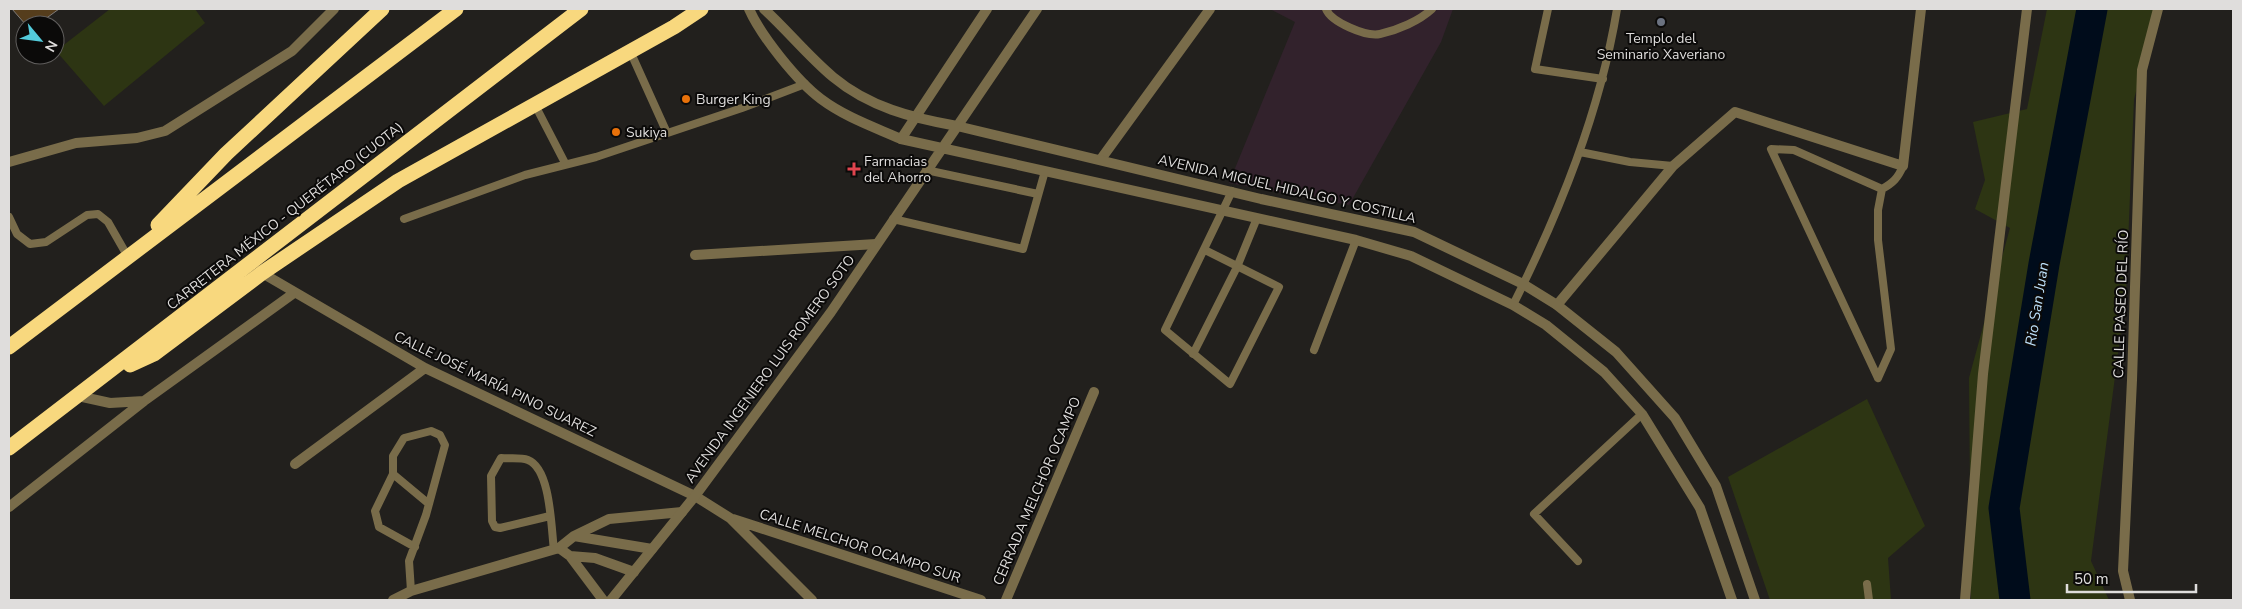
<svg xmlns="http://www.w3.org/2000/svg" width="2242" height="609" font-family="'Nunito Sans',sans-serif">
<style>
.medical{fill:#32222c}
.green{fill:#2d3513}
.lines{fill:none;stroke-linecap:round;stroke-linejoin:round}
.river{stroke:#000c1b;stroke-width:31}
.building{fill:#553c1f;stroke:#7e7b78;filter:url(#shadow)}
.service{stroke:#796c4a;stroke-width:8}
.minor{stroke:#796c4a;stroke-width:10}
.tertiary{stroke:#796c4a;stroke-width:10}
.motorway{stroke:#f8d87e;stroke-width:15}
.worship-dot{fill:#6b7280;stroke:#0b0a09;stroke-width:2}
.food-dot{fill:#e8710a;stroke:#0b0a09;stroke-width:2}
.health-dot{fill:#e0444e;stroke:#0b0a09;stroke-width:2}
.labels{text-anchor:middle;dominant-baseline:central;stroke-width:4;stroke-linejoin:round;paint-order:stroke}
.poi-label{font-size:14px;fill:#dfdddc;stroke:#0b0a09;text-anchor:start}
.street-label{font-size:14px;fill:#dfdddc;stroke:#0b0a09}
.water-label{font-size:15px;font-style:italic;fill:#bcdff9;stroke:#0b0a09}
</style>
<defs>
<filter id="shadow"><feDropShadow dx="4.5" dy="-4.5" stdDeviation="0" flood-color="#0009"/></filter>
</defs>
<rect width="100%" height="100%" fill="#22201d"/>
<path class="medical" d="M1270,9H1453L1441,42L1349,205L1229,183L1295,22Z"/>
<path class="green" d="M110,9H195L205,23L104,106L56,51Z
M2047,9H2158L2134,99L2126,292L2091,561L2109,600H1971L1969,378L2010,228L1975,209L1985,180L1973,122L2027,109Z
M1867,399L1925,526L1888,558L1891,600H1770L1728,477Z"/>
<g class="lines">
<path class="river" d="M2015,600L2004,508L2044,264L2092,9"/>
</g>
<path class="building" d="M12,9H59L37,25H26Z"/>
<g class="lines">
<path class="service" d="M1326,9C1331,22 1366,37 1380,34C1398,30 1419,21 1432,9
M1548,9L1535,69L1603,79
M630,51L667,133
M535,105L565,163
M1580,152L1630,162L1673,166
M926,170L1038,194
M9,217L17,234L30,244L46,242L87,215L98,214L108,222L128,257
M404,219L525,175L596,157L742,108L805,84
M893,219L1023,249L1045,171
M1205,250L1279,287L1230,384L1165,330L1232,191
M1513,305C1560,211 1600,112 1617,9
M1314,350L1356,240
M1193,354L1237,267L1257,218
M1878,378L1771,149L1794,150L1882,189
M1878,378L1891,349L1878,240V210L1882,189C1893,183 1898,178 1903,166
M393,474L375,511L379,527L415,547
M550,516L500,528L495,527L492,521L491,476L501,458C509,459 520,457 528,460C551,469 551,528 554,550
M1578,561L1534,514L1642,414
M1867,584L1869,600
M411,591L409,561L426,515L445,445L440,435L431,431L404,438L393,456V474L429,504"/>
<path class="minor" d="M901,139L987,9
M1101,159L1210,9
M9,162L76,143L137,138L165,131L292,51L334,9
M695,255L876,244
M262,273L425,368L695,496L730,518L812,600
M1557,305L1673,166L1735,112L1903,166L1921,9
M78,396L110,403L144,401
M295,464L425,368
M9,507L144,401L294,293
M733,519L981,600
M574,536L652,549
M559,548L570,556L603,600
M570,556L595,558L634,572
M393,600L411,591L559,548L574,536L609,519L682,512
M1006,600L1094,392
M1965,600L1983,374L2027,9
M2130,600L2123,571L2132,380L2142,70L2158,9"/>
<path class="tertiary" d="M749,9C761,36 797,81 821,99C845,117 874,127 901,139L1356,240L1411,256L1513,305L1546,325L1604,372L1642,414L1700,508L1732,600
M764,9C788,31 808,56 833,77C869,107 912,118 957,126L1261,199L1414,232L1523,284L1557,305L1616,352L1675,418L1716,486L1755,600
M611,600L695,496L831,312L1037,9"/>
<path class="motorway" d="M158,225L226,154L382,9
M9,347L456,9
M130,365L154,354L262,273L398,181L674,27L701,9
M9,448L581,9"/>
</g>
<circle class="worship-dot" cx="1661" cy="22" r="5"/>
<g class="food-dot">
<circle cx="686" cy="99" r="5"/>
<circle cx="616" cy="132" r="5"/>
</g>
<path class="health-dot" d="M851.5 161.5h5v5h5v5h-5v5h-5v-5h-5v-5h5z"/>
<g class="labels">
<g class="poi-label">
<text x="1661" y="38" text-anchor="middle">Templo del<tspan x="1661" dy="16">Seminario Xaveriano</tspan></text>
<text x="696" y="99">Burger King</text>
<text x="626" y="132">Sukiya</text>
<text x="864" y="161">Farmacias<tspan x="864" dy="16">del Ahorro</tspan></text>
</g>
<g class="street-label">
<text transform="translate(1287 189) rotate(13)">AVENIDA MIGUEL HIDALGO Y COSTILLA</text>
<text transform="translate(285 216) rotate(-38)">CARRETERA MÉXICO - QUERÉTARO (CUOTA)</text>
<text transform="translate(2121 304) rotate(-88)">CALLE PASEO DEL RÍO</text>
<text transform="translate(770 369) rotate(-54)">AVENIDA INGENIERO LUIS ROMERO SOTO</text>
<text transform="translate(495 384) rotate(26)">CALLE JOSÉ MARÍA PINO SUAREZ</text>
<text transform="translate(1037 491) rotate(-67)">CERRADA MELCHOR OCAMPO</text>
<text transform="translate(860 546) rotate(18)">CALLE MELCHOR OCAMPO SUR</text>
</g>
<g class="water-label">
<text transform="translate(2037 304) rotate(-81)">Rio San Juan</text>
</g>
</g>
<rect width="2242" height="609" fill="none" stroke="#dfdddc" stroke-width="20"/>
<g transform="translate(40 40) rotate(119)"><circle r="24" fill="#0b0a09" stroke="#605e5d"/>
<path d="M0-4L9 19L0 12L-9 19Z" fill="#53cbdb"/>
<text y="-8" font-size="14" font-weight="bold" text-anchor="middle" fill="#dfdddc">N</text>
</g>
<path d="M2067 584v8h129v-8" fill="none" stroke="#dfdddc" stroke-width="2.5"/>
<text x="2074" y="584" font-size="15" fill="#dfdddc" stroke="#0b0a09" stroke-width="4" paint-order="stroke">50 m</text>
</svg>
